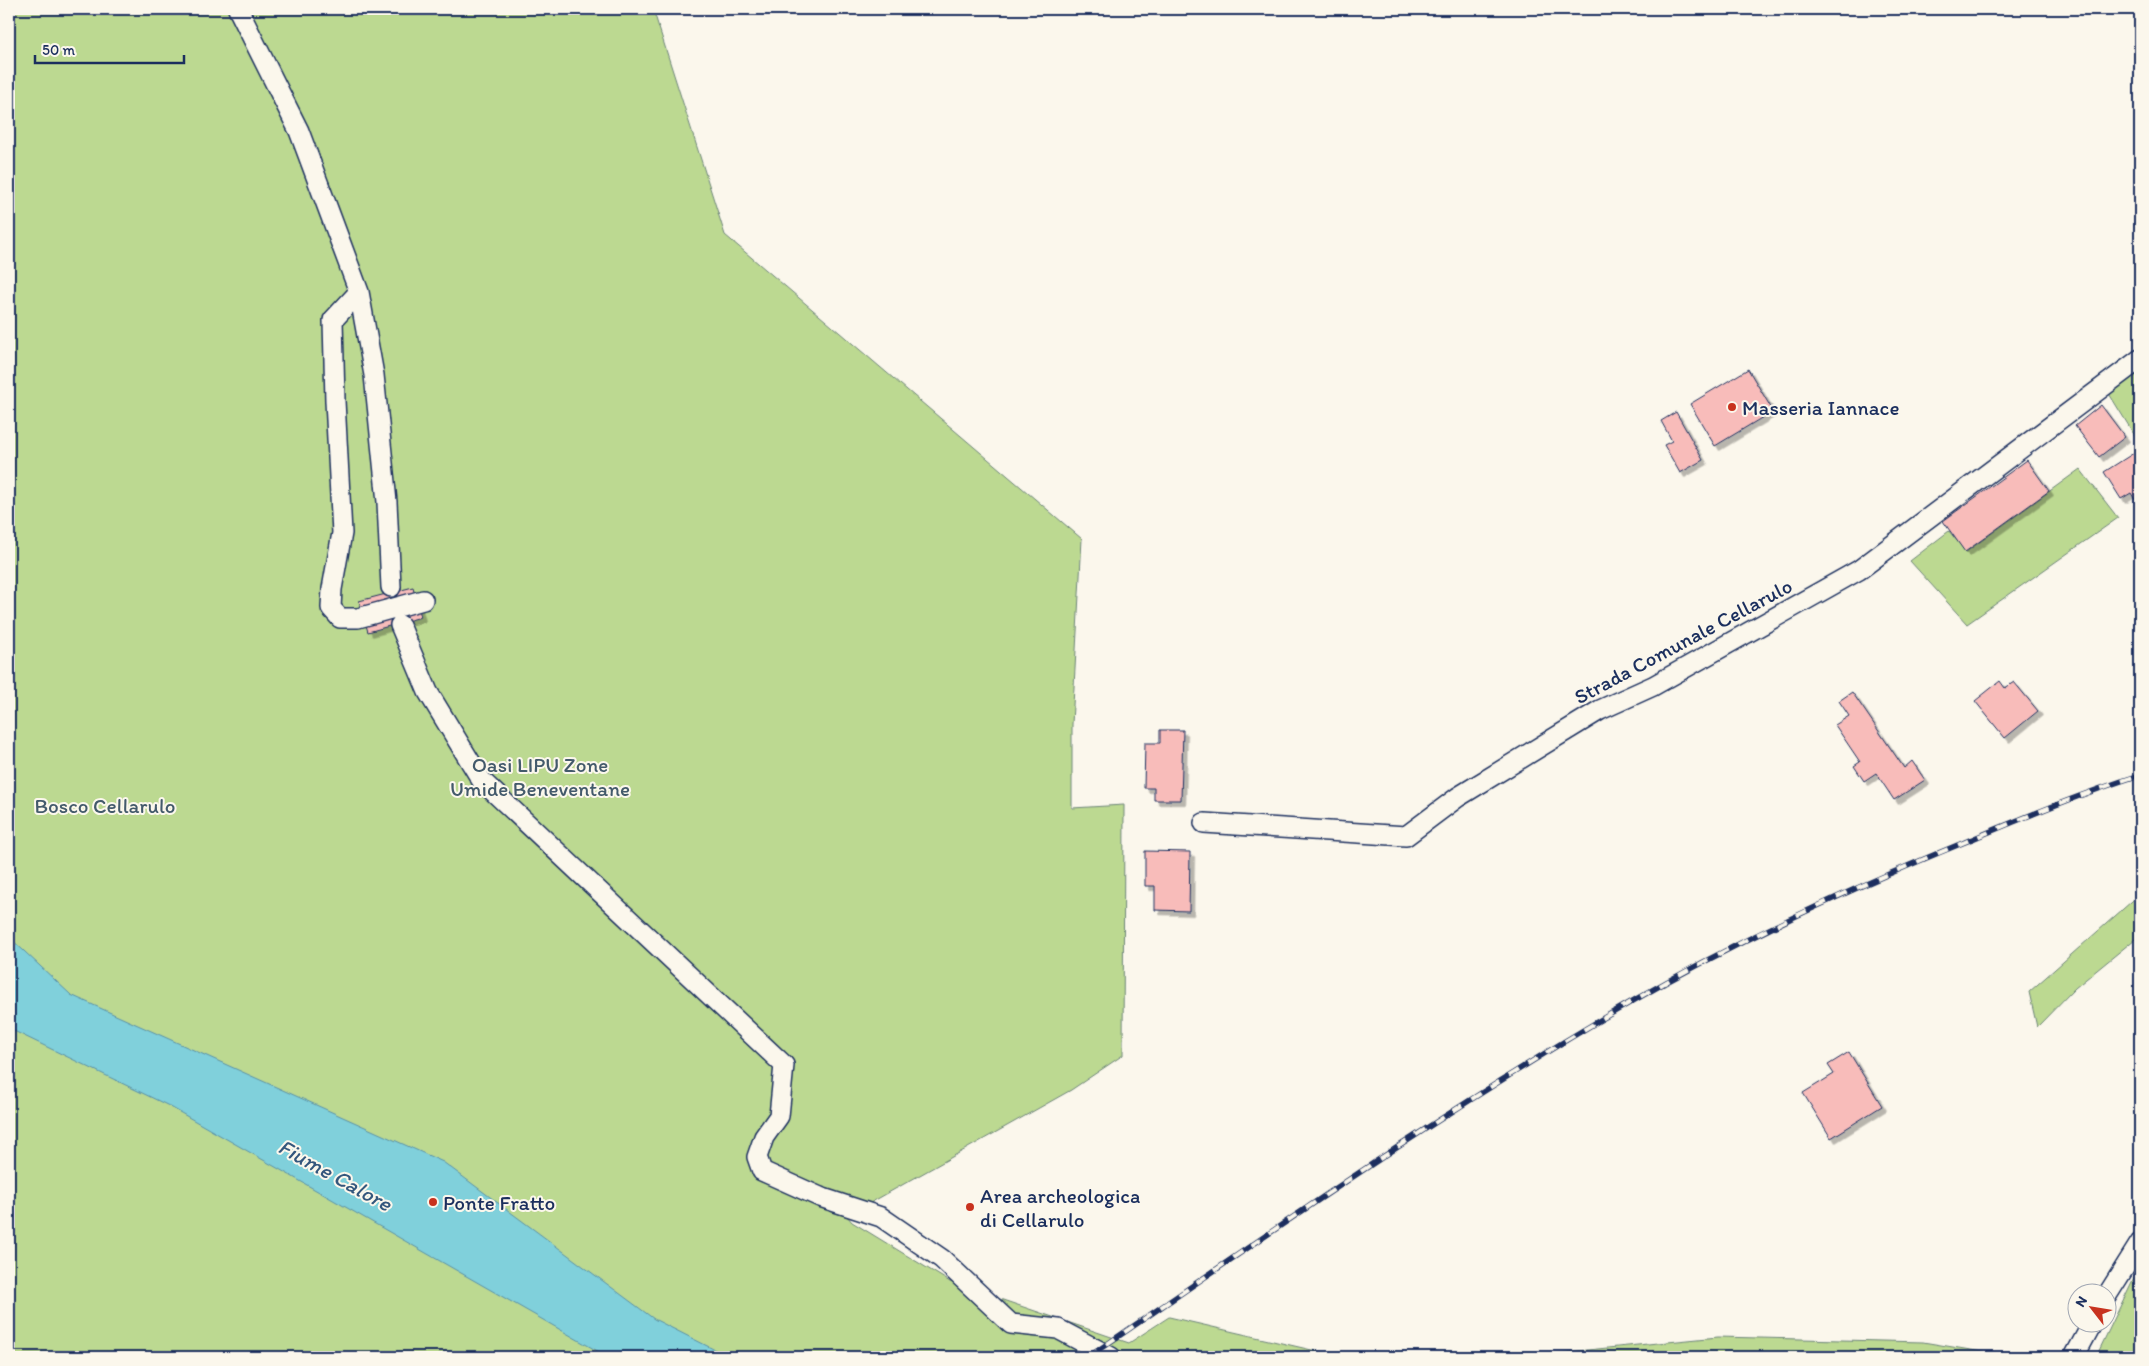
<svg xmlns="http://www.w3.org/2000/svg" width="2149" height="1366" font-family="Itim,sans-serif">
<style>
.green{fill:#bcd991;stroke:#6c8478}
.water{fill:#80d0db;stroke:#5890a9}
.building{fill:#f8bcba;stroke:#1b2f5e;filter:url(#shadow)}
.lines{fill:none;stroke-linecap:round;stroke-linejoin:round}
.minor-casing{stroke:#1b2f5e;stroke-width:22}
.minor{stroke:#fbf7ec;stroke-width:19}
.rail-casing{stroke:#1b2f5e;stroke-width:5.5}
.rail{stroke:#fbf7ec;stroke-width:4;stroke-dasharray:11;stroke-linecap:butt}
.poi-dot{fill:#c8321e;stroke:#fbf7ec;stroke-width:2}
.labels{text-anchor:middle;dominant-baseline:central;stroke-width:4;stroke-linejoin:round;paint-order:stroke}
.poi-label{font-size:21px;fill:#1b2f5e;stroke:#fbf7ec;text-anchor:start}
.street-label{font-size:21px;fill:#1b2f5e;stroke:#fbf7ec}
.park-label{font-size:21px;fill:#435a6b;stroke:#fbf7ec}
.water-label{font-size:22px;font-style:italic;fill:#34577d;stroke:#fbf7ec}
</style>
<defs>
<filter id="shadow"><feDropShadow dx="4.5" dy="4.5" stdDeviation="0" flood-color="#0004"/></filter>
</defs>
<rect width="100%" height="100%" fill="#fbf7ec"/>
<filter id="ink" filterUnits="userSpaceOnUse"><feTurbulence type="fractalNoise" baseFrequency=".02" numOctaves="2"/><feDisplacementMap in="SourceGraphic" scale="10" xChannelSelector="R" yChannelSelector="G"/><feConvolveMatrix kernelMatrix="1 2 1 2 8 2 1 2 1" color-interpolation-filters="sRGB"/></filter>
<g filter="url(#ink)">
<path class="green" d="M9,9H653L725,235L1082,539L1072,724V808L1124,805L1123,1055L1071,1090L847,1216L852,1222L950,1282L1129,1343L1169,1317L1342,1357H9Z
M2140,368V444L2108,392Z
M2080,469L2118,518L1967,624L1910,561L1949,531L1966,552Z
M2140,894V935L2075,988L2037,1027L2029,992Z
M2140,1265V1357H2096Z
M1718,1337L1923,1342L2012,1357H1517Z"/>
<path class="water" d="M9,937L71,995L443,1162L654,1319L729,1357H608L167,1105L16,1032L9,1028Z"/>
<path class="building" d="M1748,369L1773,411L1715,446L1690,404Z
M2101,405L2125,437L2099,457L2075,426Z
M1676,412L1703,460L1680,473L1664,445L1672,441L1661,421Z
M2137,451L2140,456V508L2131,493L2121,499L2104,472Z
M2027,460L2049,491L1965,552L1943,521Z
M413,587L421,617L368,632L359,601Z
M2000,681L2005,688L2014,682L2038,711L2005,738L1975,701Z
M1852,692L1904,768L1912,761L1925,780L1894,800L1876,773L1864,781L1854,766L1860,762L1835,725L1849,716L1839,701Z
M1160,730H1183L1181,800H1154V788H1144L1145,743H1160Z
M1145,851L1190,852L1189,911L1155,910V886H1145Z
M1849,1052L1882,1106L1831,1138L1803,1093L1834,1074L1828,1065Z"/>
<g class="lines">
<defs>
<path id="minor" d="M238,9L299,131L359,292L374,375L387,502L391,587
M359,292L333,320L335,401L342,533L332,589L331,608L340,618H358L423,600
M400,625L428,692L482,781L784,1065L779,1116L764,1137L757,1157L762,1171L820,1197L881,1217L942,1259L1011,1324L1058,1329L1111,1357
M1204,823L1406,836L1458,797L1600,710L1653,686L1859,570L2140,359
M2106,1297L2140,1243
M2074,1357L2092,1324"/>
</defs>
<use href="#minor" class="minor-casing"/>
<use href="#minor" class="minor"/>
<defs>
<path id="rail" d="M1088,1357C1266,1236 1444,1110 1631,1002C1738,940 1850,889 1965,842C2023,818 2080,794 2140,775"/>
</defs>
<use href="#rail" class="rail-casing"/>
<use href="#rail" class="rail"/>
</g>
</g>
<g class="poi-dot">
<circle cx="1732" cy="407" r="5"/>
<circle cx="433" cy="1202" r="5"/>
<circle cx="970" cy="1207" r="5"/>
</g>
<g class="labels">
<g class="poi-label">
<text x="1742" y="407">Masseria Iannace</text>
<text x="980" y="1195">Area archeologica<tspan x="980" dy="24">di Cellarulo</tspan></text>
<text x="443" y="1202">Ponte Fratto</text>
</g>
<g class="street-label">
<text transform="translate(1683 641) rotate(-28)">Strada Comunale Cellarulo</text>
</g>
<g class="park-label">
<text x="540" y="764">Oasi LIPU Zone<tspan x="540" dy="24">Umide Beneventane</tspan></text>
<text x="105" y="805">Bosco Cellarulo</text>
</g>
<g class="water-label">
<text transform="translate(335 1175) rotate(29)">Fiume Calore</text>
</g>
</g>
<rect width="2149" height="1366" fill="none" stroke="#fbf7ec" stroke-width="30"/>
<rect x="15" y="15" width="2119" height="1336" fill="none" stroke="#1b2f5e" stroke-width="2" filter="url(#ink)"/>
<g transform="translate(2092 1308) rotate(301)"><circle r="24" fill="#fbf7ec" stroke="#a1a7b3"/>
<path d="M0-4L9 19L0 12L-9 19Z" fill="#c8321e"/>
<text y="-8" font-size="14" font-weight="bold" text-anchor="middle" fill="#1b2f5e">N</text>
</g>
<path d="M35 55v8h149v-8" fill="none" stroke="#1b2f5e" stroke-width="2.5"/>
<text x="42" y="55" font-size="15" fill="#1b2f5e" stroke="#fbf7ec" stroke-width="4" paint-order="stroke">50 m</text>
</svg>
